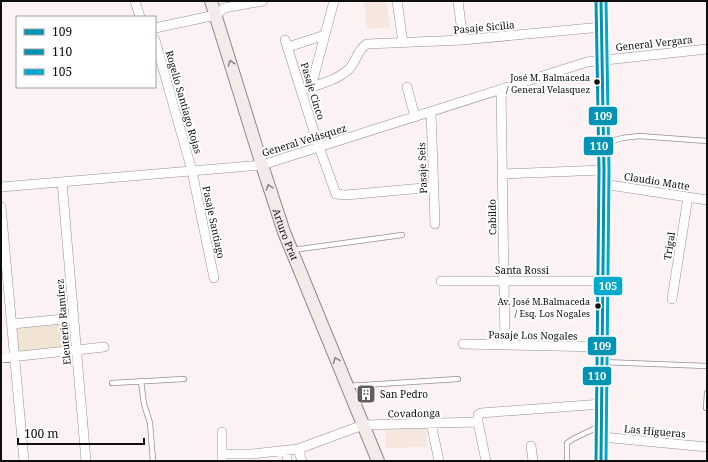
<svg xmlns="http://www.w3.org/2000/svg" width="708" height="462" font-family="'Noto Serif',serif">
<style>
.green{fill:#f2e4d4}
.pitch{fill:#f5e7dd}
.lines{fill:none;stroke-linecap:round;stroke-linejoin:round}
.lane-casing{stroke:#959192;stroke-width:6}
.street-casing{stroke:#959192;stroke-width:10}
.secondary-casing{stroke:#8c8788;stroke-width:14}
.lane{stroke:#fffdfd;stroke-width:4.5}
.street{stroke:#fffdfd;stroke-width:9}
.secondary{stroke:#f5eaea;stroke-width:12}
.bus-1-casing{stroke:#fff;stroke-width:6}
.bus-2-casing{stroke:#fff;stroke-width:6}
.bus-3-casing{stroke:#fff;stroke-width:6}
.bus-1{stroke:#0093b3;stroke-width:3}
.bus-2{stroke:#0093b3;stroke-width:3}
.bus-3{stroke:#00a9ce;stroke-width:3}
.oneway{stroke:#8d8787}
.bus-dot{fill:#0e0e0e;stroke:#fff;stroke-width:1.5}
.labels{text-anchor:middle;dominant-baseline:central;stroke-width:4;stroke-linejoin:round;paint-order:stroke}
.bus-label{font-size:9px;fill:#0e0e0e;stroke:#fff;text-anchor:end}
.street-label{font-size:10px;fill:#0e0e0e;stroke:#fff}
.poi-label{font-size:10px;fill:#0e0e0e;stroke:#fff;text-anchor:start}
.line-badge{stroke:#fff;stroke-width:1.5}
.badge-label{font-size:11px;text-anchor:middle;font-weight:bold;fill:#fff}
</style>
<rect width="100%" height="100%" fill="#fcf2f4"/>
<path class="green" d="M70,323L72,347L19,351L17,328Z"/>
<path class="pitch" d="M364,1H386L390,27L367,29Z
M426,426L427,447L386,448L385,428Z"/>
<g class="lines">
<defs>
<path id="lane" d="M605,141H613L622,138L639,136L707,141
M293,250L402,235
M602,362L707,366
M141,381L144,404L150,423L153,461
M112,383L184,379
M348,386L458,379
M707,393L706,408H707
M567,461V443L573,439L600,426"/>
<path id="street" d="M135,1L140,17
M397,1L403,43
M458,1L463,40
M155,28L216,15L224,8L263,1
M155,40L192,171L214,278
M285,40L319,147L336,194L346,195L434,187
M288,47L325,35
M311,87L334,1
M407,87L415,117
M501,89L505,345
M301,90C318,85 336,81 349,69C357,61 356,51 367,44L463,40L602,27
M431,112L435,224
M502,174L604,170
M62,182L86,461
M603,184L707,200
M1,187L262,165L587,62L707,49
M1,207L24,461
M441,281H603
M672,299L688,197
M12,324L74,318
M463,344L602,347
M1,358L104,347
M431,423L439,461
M602,437L707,447
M531,446L533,461
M298,449L302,461
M222,454H252L298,449L363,425L478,422
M222,461V432
M287,461V451
M486,461L478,422V415L481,413L602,404"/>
<g id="secondary">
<path id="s1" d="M211,1L262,165L284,232L378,461"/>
<path d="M601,1L604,170L601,461"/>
</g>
</defs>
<use href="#lane" class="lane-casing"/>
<use href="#street" class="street-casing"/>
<use href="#secondary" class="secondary-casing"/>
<use href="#lane" class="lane"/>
<use href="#street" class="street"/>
<use href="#secondary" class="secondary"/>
<defs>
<path id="bus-1" d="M601,1L604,170L601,461"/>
<path id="bus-2" d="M596,461L599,170L596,1"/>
<path id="bus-3" d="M606,461L609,170L606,1"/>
</defs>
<use href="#bus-1" class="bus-1-casing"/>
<use href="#bus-2" class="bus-2-casing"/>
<use href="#bus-3" class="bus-3-casing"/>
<use href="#bus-1" class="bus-1"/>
<use href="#bus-2" class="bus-2"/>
<use href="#bus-3" class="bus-3"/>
</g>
<defs><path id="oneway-chevron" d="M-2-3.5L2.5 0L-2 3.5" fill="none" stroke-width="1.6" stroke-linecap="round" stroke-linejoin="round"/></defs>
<g class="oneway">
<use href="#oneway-chevron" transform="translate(231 63) rotate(-107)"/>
<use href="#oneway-chevron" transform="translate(269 187) rotate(-108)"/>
<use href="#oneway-chevron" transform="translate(336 360) rotate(-112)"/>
</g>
<defs>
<symbol id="building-square" viewBox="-11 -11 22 22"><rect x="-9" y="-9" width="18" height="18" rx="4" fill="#615e5e" stroke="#fff"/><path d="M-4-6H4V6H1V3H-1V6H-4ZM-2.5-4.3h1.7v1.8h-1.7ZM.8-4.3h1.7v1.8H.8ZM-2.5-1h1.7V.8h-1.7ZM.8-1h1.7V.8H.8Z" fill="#fff"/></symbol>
</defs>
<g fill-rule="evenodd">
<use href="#building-square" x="355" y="383" width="22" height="22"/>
</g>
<g class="bus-dot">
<circle cx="597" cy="82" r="3.5"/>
<circle cx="598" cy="306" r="3.5"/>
</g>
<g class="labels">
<g class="bus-label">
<text x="590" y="77">José M. Balmaceda<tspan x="590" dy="12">/ General Velasquez</tspan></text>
<text x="590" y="301">Av. José M.Balmaceda<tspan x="590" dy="12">/ Esq. Los Nogales</tspan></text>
</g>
<g class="street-label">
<text transform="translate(484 27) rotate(-5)">Pasaje Sicilia</text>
<text transform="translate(654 43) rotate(-6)">General Vergara</text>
<text transform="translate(313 91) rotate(73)">Pasaje Cinco</text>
<text transform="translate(184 102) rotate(74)">Rogelio Santiago Rojas</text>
<text transform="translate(304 140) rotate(-17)">General Velásquez</text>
<text transform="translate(422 168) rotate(-92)">Pasaje Seis</text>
<text transform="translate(657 181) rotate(9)">Claudio Matte</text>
<text transform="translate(492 217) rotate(-91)">Cabildo</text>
<text transform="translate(214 222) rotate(78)">Pasaje Santiago</text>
<text stroke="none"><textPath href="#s1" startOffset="245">Arturo Prat</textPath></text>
<text transform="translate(669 246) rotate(-81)">Trigal</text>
<text x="522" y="270">Santa Rossi</text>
<text transform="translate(63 322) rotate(-95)">Eleuterio Ramírez</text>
<text transform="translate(533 335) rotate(1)">Pasaje Los Nogales</text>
<text transform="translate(414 413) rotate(-1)">Covadonga</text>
<text transform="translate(655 431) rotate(5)">Las Higueras</text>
</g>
<g class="poi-label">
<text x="380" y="394">San Pedro</text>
</g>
</g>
<g class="line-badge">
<rect x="588" y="106" width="30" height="20" rx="4" fill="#0093b3"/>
<rect x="583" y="136" width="31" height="20" rx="4" fill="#0093b3"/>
<rect x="593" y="276" width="30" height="20" rx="4" fill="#00a9ce"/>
<rect x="587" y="336" width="30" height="20" rx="4" fill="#0093b3"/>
<rect x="582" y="366" width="30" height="20" rx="4" fill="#0093b3"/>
</g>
<g class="badge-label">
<text x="603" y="120">109</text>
<text x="599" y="150">110</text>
<text x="608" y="290">105</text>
<text x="602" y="350">109</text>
<text x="597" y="380">110</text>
</g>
<rect width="708" height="462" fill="none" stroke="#0e0e0e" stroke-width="4"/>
<rect x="16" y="16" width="140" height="72" fill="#ffffff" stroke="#9f9f9f"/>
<rect x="24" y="29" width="20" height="6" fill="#0093b3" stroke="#9f9f9f"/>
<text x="52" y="36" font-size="12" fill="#0e0e0e">109</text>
<rect x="24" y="49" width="20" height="6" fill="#0093b3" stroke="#9f9f9f"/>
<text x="52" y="56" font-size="12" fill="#0e0e0e">110</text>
<rect x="24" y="69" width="20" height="6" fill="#00a9ce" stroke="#9f9f9f"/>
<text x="52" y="76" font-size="12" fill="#0e0e0e">105</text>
<path d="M18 438v6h126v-6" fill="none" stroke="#0e0e0e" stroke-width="2"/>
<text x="24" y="438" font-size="12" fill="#0e0e0e" stroke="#ffffff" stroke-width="3" paint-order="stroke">100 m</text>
</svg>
